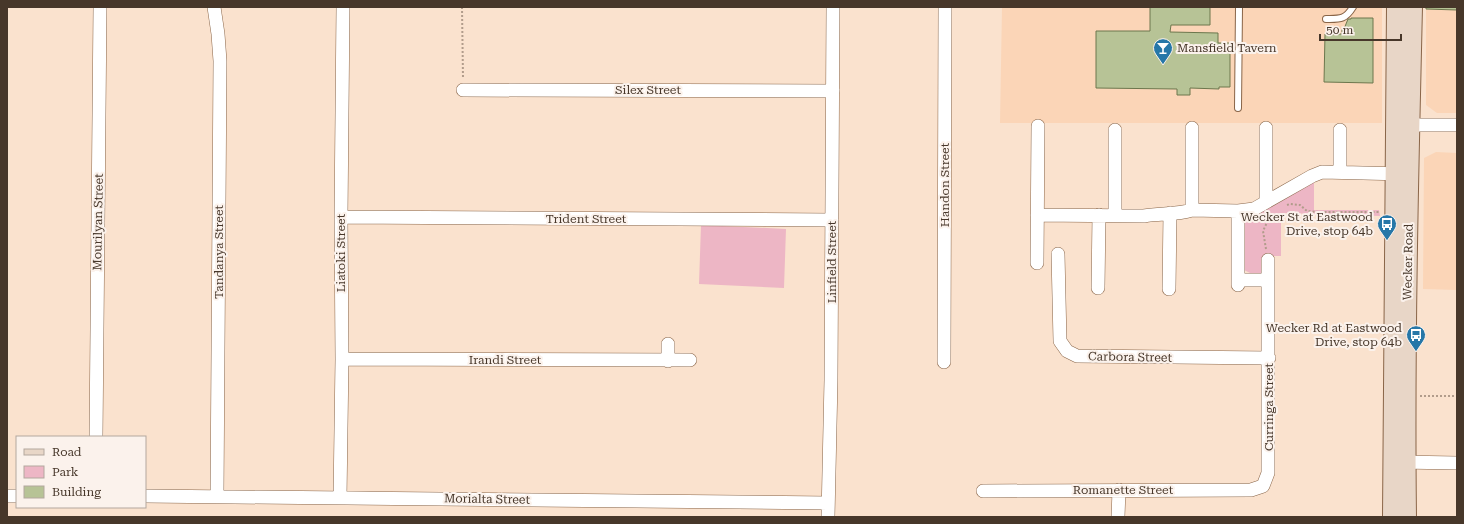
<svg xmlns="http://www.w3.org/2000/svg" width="1464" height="524" font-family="'Roboto Serif',serif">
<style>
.built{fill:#fbd5b7}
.green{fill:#edb6c5}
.building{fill:#b7c396;stroke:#6c774d}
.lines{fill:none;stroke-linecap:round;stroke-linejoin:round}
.lane-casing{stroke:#896548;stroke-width:8}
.street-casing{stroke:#896548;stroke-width:14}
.secondary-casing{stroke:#896548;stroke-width:20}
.path{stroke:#b19c8b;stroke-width:2;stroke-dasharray:2 2;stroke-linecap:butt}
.lane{stroke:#fff;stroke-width:6}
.street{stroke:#fff;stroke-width:13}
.secondary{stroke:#e8d6c7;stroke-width:18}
.labels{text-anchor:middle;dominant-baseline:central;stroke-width:4;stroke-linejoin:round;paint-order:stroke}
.poi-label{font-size:12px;fill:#47372a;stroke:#fbf2ec;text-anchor:end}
.street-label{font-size:12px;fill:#47372a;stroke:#fbf2ec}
</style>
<rect width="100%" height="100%" fill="#fae2ce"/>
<path class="built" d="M1002,7H1382V123H1000Z
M1426,7H1457V113H1437L1426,105Z
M1436,152L1457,153V290L1423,289L1424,158Z"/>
<path class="green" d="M1314,182V210H1379L1380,216L1281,213V256H1263L1264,269L1261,273L1252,274L1244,270V218L1255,215Z
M701,225L786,229L784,288L699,284Z"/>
<path class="building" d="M1150,7H1210V25H1171L1170,32L1218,33V43H1230V87H1219V89L1190,88V95H1177V89L1096,88V31H1150Z
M1426,7H1457V10L1426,9Z
M1351,18H1373V83L1324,82L1325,34H1342V29H1344L1348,19H1351Z"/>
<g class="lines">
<defs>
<path id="lane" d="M1326,19C1340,19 1345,20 1353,7
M1238,108L1239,7"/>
<path id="street" d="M214,7L218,34L220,61L217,497
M463,90L833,91
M1402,125H1457
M1340,172V130
M1266,202V128
M1192,210V128
M1037,215L1144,216C1160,213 1176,215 1192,210L1238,211L1254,209L1312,176L1322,172L1404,174
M1115,215V130
M341,217L832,220
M1058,254L1060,341L1067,351L1077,356L1269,358
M1037,263L1038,126
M1244,280H1268
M1238,285V211
M1098,288L1099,215
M1169,289L1170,213
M668,344V361
M342,359L690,360
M944,362L945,7
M96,437L100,7
M1399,462L1457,463
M983,491L1251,490L1263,486L1268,473V260
M7,496H17
M145,496L828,503
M340,498L342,359L341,217L343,7
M828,517L831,380L833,7
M1118,517L1119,490"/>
<path id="secondary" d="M1392,517L1396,7
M1407,517C1405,347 1409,177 1413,7"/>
</defs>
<use href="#lane" class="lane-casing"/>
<use href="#street" class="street-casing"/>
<use href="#secondary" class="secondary-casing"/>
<path class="path" d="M462,7L463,78
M1287,205L1290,204L1300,205L1307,211L1319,212H1380
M1266,249L1263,231L1271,214
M1420,396H1457"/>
<use href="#lane" class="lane"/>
<use href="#street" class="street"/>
<use href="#secondary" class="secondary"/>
</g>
<defs>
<symbol id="bar-pin" viewBox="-11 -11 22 30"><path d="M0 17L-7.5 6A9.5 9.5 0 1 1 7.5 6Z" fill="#2677a8" stroke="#fbf2ec"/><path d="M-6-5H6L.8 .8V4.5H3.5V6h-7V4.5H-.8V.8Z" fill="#fff"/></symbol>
<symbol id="bus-pin" viewBox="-11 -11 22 30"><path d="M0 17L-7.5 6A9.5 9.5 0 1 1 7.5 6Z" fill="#2677a8" stroke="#fbf2ec"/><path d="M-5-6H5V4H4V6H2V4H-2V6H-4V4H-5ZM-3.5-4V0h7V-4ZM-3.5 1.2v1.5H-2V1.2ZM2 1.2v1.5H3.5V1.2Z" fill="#fff"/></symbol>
</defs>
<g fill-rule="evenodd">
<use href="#bar-pin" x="1152" y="37" width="22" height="30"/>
<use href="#bus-pin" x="1376" y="213" width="22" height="30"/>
<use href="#bus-pin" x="1405" y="324" width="22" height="30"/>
</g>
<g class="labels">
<g class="poi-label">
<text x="1177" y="48" text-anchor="start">Mansfield Tavern</text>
<text x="1373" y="217">Wecker St at Eastwood<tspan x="1373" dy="14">Drive, stop 64b</tspan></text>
<text x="1402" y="328">Wecker Rd at Eastwood<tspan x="1402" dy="14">Drive, stop 64b</tspan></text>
</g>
<g class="street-label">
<text x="648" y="90">Silex Street</text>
<text transform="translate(945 185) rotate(-90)">Handon Street</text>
<text x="586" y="219">Trident Street</text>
<text transform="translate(98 222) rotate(-89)">Mourilyan Street</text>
<text transform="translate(219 252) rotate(-90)">Tandanya Street</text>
<text transform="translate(341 253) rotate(-90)">Liatoki Street</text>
<text transform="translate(832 262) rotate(-90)">Linfield Street</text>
<text transform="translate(1408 262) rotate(-89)">Wecker Road</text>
<text transform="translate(1130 357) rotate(1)">Carbora Street</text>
<text x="505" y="360">Irandi Street</text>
<text transform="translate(1269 407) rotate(-90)">Curringa Street</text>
<text x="1123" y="490">Romanette Street</text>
<text transform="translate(487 499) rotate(1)">Morialta Street</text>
</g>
</g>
<rect width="1464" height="524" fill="none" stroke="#47372a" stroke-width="16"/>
<rect x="16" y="436" width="130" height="72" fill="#fbf2ec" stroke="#b3a79e"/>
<rect x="24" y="449" width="20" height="6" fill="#e8d6c7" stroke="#b3a79e"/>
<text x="52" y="456" font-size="12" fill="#47372a">Road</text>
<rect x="24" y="466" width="20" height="12" fill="#edb6c5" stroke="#b3a79e"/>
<text x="52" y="476" font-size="12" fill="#47372a">Park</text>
<rect x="24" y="486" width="20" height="12" fill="#b7c396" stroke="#b3a79e"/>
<text x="52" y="496" font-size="12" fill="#47372a">Building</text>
<path d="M1320 34v6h81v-6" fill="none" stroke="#47372a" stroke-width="2"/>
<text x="1326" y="34" font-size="12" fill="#47372a" stroke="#fbf2ec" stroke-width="3" paint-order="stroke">50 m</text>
</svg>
